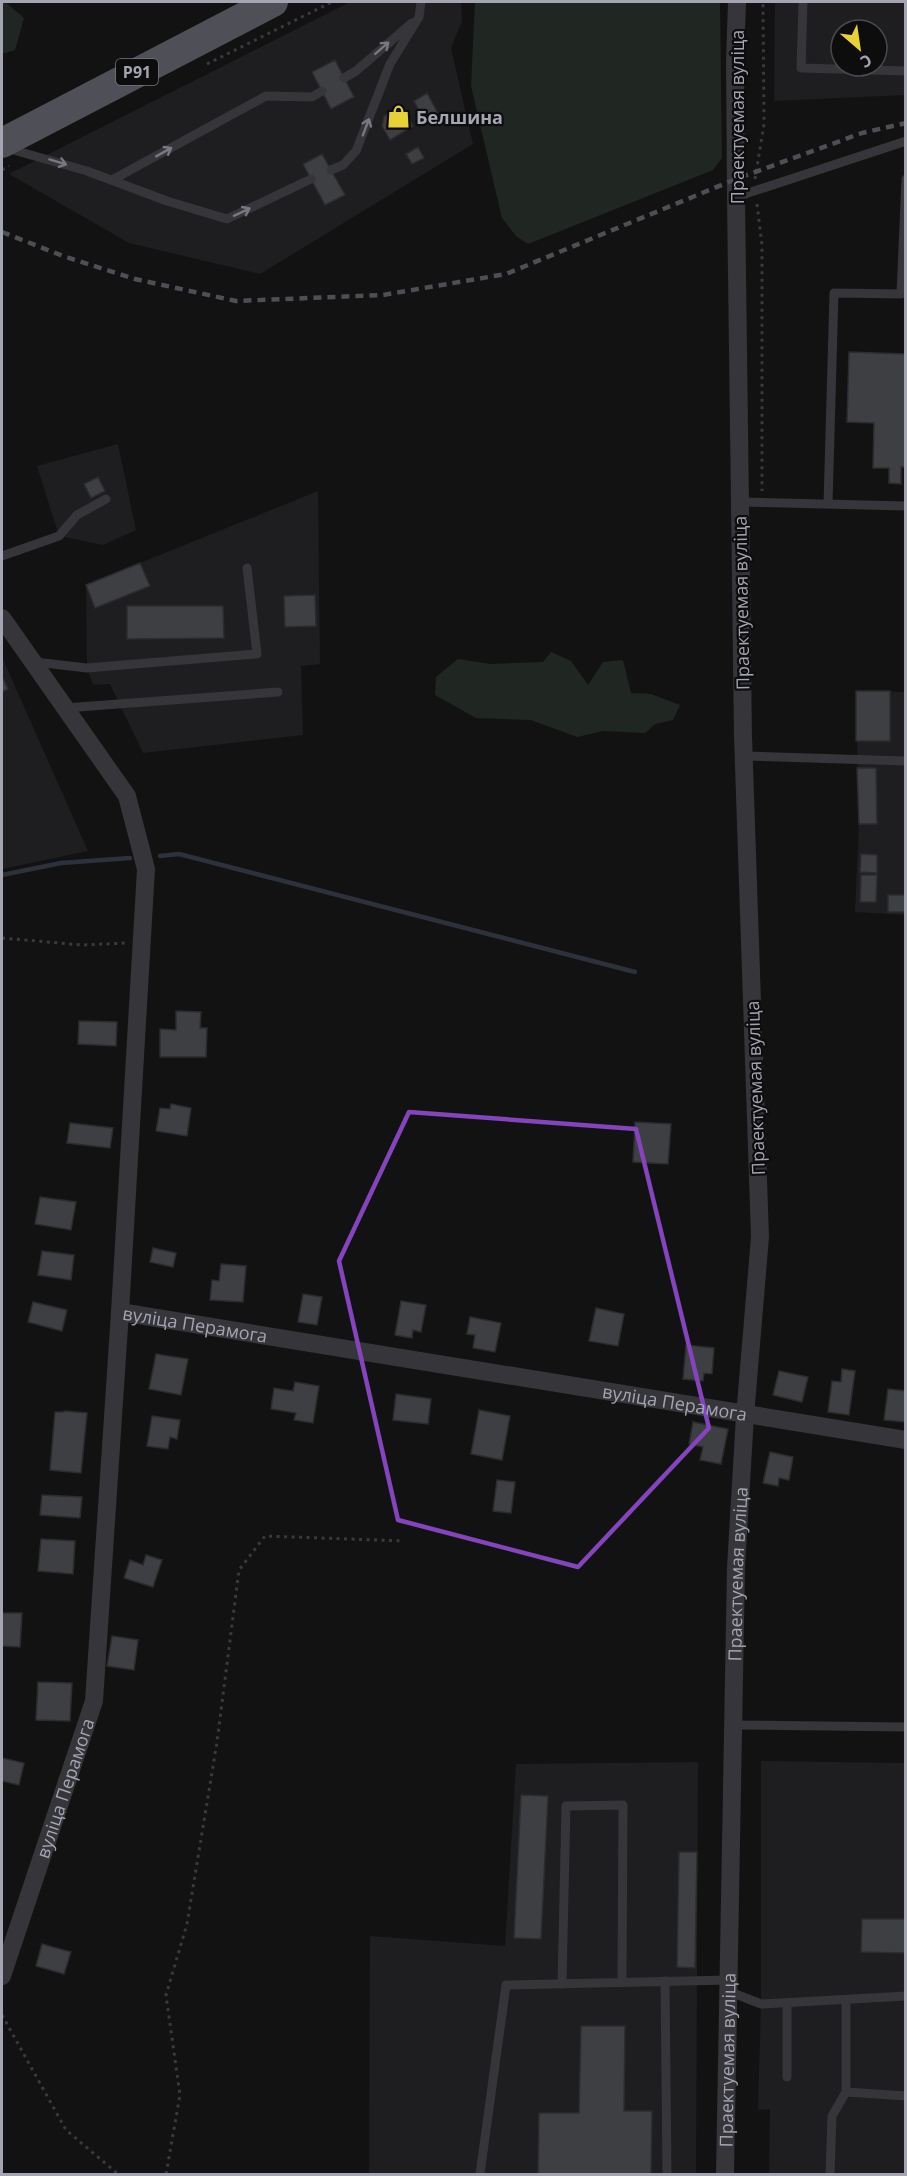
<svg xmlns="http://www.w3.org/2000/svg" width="907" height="2176" font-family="'Open Sans',sans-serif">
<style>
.built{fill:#1e1e20;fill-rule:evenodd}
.green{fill:#202723}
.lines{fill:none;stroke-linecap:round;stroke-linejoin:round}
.stream{stroke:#2c313b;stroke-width:4.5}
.building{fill:#3e3f43;stroke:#2c2c2f;stroke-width:1.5}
.path{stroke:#39393f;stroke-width:3;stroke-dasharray:3 4.5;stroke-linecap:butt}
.lane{stroke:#35353a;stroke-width:9}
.street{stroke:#35353a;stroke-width:18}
.primary{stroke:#4f4f57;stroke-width:30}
.rail{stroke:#4e4e55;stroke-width:4.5;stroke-dasharray:8 6;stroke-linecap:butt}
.oneway{stroke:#787883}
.marked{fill:none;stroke:#8344bd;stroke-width:4.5;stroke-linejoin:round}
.labels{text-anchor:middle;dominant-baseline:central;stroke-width:4.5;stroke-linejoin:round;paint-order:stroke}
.shield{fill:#0d0d0e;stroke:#777782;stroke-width:1.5}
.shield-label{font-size:16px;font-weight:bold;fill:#a4a5b3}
.poi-label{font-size:18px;font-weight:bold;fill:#a4a5b3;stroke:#0d0d0e;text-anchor:start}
.street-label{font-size:18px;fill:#a4a5b3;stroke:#0d0d0e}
</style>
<rect width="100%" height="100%" fill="#121213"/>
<path class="built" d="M350,2H461L462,21L451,48L473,144L260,274L129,243L9,174Z
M775,2H905V95L774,101ZM841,30H877V66H841Z
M118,444L136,530L103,545L59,536L37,466Z
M318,491L320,664L301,666L303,735L143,753L110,684L93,685L87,668L86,585Z
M2,657L88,851L2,869Z
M856,691L905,692V915L855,912L859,823Z
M761,1761L905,1763V2174H769L770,2109L758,2110L761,2004Z
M698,1762L696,2174H369L370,1936L505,1946L516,1764Z"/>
<path class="green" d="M2,2H5L24,18L15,50L2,54Z
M475,2H720L722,158L713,170L528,244L516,236L502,218L471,86Z
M551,652L571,661L588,685L603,662L623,660L631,693L651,694L680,705L673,720L655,724L645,733L603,731L577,737L531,720L476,718L435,695L436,677L458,659L490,664L543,662Z"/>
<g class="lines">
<path class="stream" d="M160,856L179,854L635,972
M2,875L61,863L130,858"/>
</g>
<path class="building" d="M335,60L354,97L331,109L312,72Z
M427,93L440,117L426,124L414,101Z
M401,106L413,126L390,140L382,126L384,116Z
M418,147L424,158L412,164L406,154Z
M322,154L345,195L325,205L303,164Z
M849,352L906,354V467H901V484L889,483V468H873L874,423L847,422Z
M98,477L105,491L91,498L84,484Z
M140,563L150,586L95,608L86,585Z
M315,595L316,626L285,627L284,596Z
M127,606H223L224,638L127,639Z
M2,676L8,689L2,692Z
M856,691H890V741H856Z
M857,768H876L877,824H859Z
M861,854L877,855V873L860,872Z
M861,875H877L876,902H860Z
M888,895H906V912H888Z
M176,1011L201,1012L200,1028H207L206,1057H160V1029L176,1030Z
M79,1021L117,1022L116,1046L78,1044Z
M171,1104L191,1108L187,1136L156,1131L160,1108L170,1109Z
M635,1122L671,1124L668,1164L633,1162Z
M70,1123L113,1128L110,1148L67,1143Z
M40,1197L76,1202L71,1230L35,1224Z
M153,1248L176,1253L173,1267L150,1262Z
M42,1251L74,1255L71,1280L38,1275Z
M221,1264L246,1266L243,1302L210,1300L212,1280L219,1281Z
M303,1294L322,1297L317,1325L298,1322Z
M401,1301L426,1305L421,1332L413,1330L412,1338L395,1335Z
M33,1302L67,1310L62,1331L28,1322Z
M596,1308L624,1314L618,1346L589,1341Z
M470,1317L501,1323L495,1352L473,1348L475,1335L467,1334Z
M686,1345L714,1348L712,1374L704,1373L703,1381L683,1379Z
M156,1354L188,1359L181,1395L149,1389Z
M842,1369L855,1371L849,1415L828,1412L832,1381L841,1382Z
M779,1371L808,1377L802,1402L773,1395Z
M295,1382L319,1386L313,1423L294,1420L296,1413L271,1409L274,1388L293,1391Z
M888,1389L906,1391V1422L884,1420Z
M396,1394L431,1399L428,1424L393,1420Z
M479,1410L510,1416L502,1460L471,1454Z
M64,1411L87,1413L81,1473L50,1470L55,1412H64Z
M152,1416L180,1420L177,1439L170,1437L168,1449L147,1446Z
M693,1422L728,1429L721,1464L700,1460L703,1447L689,1444Z
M770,1452L793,1457L789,1480L779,1478L778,1486L763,1483Z
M497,1480L515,1482L511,1513L493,1511Z
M42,1495L82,1497L80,1518L40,1515Z
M41,1539L75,1541L73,1574L38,1571Z
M146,1555L162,1560L153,1587L124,1578L130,1560L143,1565Z
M2,1613H22L20,1647L2,1646Z
M112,1636L138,1640L134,1670L107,1666Z
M38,1682L72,1683L70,1721L36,1720Z
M2,1758L24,1763L19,1785L2,1781Z
M521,1795L548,1796L541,1939L514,1938Z
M679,1852H697L695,1968L677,1967Z
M862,1919H906V1953L861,1952Z
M42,1944L71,1952L64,1974L36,1966Z
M581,2026H625L624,2111H652L651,2174H538L539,2113H579Z"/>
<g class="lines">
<path class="path" d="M207,64L332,2
M2,170L9,166
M755,179L764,124L763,2
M757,204L762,245V491
M2,938L82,945L127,943
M2,2015L66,2130L118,2174
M166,2174L180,2095L166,1995L187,1924L217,1742L239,1570L265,1536L404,1541"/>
<path class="lane" d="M803,2L801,68L906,71
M344,78L356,71L412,23
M10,149L87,171L167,201L227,219L311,179
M331,170L343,165L356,151L390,64L419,17L421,2
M112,180L266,96L312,97L322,91
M736,197L906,141
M739,502L906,506
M828,504L834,293L901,294L906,179
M2,556L59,536L77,515L106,499
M35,662L87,668L257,654L247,568
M65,708L278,692
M744,756L906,761
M733,1725L906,1727
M665,1981L667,2174
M562,1984L566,1806L623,1805L622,1982
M728,1991L761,2004L906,1996
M787,2077V2003
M846,2092L906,2096
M480,2174L506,1985L729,1980
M830,2174L832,2116L846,2092V2000"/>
<g class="street">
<path d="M2,618L127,796L146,869L120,1312"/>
<path id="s1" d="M2,1976L94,1701L120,1312L906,1440"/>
<path id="s2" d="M725,2174L736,1567L745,1416L760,1237L743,736L736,197L735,61L737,2"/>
</g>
<path class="primary" d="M2,143L273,2"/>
<path class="rail" d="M2,232L63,256L135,279L236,301L383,295L506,274L736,179L862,133L906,123"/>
</g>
<defs><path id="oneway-shaft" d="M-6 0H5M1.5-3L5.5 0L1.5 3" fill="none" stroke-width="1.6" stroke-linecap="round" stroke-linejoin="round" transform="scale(1.5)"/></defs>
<g class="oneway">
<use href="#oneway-shaft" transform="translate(382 48) rotate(-41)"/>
<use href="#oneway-shaft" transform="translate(366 127) rotate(-69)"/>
<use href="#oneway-shaft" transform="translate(164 152) rotate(-29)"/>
<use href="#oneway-shaft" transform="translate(58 162) rotate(17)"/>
<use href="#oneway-shaft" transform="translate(242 212) rotate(-25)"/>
</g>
<path class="marked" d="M409,1112L636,1129L709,1428L578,1567L398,1520L339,1261Z"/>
<defs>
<symbol id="shop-bare" viewBox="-9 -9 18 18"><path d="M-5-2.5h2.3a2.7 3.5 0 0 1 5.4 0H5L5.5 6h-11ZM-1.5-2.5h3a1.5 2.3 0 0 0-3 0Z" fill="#e6d136" stroke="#0d0d0e" stroke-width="2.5" paint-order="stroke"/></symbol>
</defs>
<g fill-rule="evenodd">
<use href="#shop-bare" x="382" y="100" width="33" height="33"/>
</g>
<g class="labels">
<rect class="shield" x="116" y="59" width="42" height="26" rx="4.5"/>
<g class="shield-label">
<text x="137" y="72">Р91</text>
</g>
<g class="poi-label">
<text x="416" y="117">Белшина</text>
</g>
<g class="street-label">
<text transform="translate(737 117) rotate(-90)">Праектуемая вуліца</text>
<text transform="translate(741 603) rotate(-91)">Праектуемая вуліца</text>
<text transform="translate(755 1088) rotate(-92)">Праектуемая вуліца</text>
<text stroke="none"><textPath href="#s1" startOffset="756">вуліца Перамога</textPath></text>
<text stroke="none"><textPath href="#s1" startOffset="1242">вуліца Перамога</textPath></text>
<text stroke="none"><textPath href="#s2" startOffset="600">Праектуемая вуліца</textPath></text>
<text stroke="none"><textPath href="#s1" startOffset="198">вуліца Перамога</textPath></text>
<text stroke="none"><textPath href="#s2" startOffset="114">Праектуемая вуліца</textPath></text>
</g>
</g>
<rect width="907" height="2176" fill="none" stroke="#a4a5b3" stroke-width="6"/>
<g transform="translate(859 48) rotate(151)"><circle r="28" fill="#0d0d0e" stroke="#494a50" stroke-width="1.5"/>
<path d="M0-4.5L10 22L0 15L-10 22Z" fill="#e6d136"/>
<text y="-9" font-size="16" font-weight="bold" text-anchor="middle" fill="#a4a5b3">С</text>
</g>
</svg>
